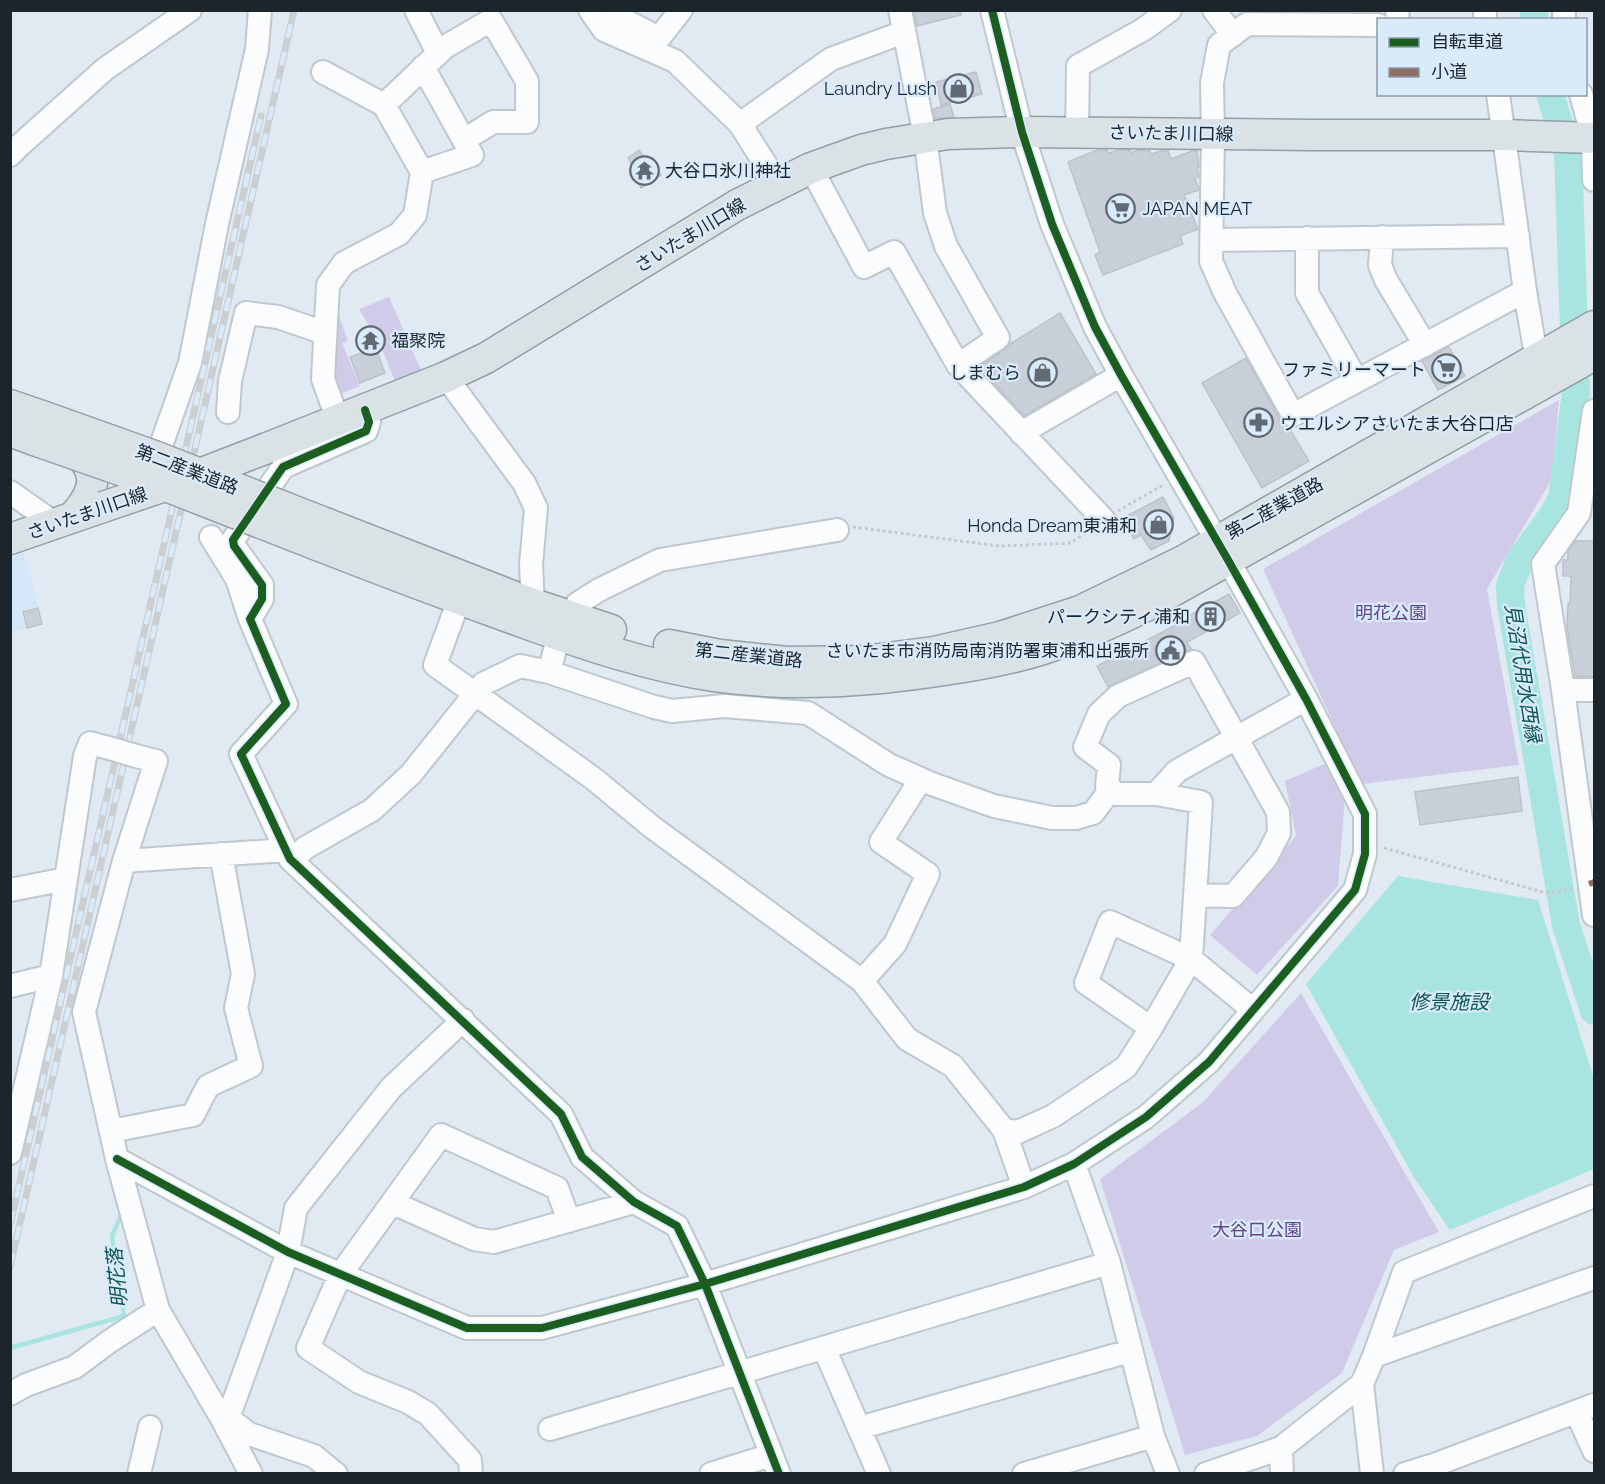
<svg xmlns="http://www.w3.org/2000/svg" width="1605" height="1484" font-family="Raleway,'Noto Sans JP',sans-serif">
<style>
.built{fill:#d3e7f8}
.green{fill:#d1cbea}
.water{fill:#a8e5e0}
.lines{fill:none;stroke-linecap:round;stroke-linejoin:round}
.stream{stroke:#a8e5e0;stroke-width:4.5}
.river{stroke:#a8e5e0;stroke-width:28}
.building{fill:#c9cfd9;stroke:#bcc2ca;stroke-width:1.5}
.minor-casing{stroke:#bfc7cf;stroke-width:26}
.major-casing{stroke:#8fa0a7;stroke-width:33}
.path{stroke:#c5c9cb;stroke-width:3;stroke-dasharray:3 3;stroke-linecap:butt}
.minor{stroke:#fafcfd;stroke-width:22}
.major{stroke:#dbe2e5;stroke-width:30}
.rail-casing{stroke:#cccfd2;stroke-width:7}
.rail{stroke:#d9ebfb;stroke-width:4.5;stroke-dasharray:14;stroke-linecap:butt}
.minor-bridge-casing{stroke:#bfc7cf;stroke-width:26;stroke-linecap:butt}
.major-bridge-casing{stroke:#8fa0a7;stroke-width:33;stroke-linecap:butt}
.minor-bridge{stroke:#fafcfd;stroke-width:22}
.major-bridge{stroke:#dbe2e5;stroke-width:30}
.quiet{stroke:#8d6e63;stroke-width:6;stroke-dasharray:12 6;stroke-linecap:butt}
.cycleway-casing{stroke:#d9ebfb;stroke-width:11}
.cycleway{stroke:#1b5e20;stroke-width:8}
.labels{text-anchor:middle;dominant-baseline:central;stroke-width:4.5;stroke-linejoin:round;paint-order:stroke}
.poi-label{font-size:18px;fill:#1c252c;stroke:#d9ebfb;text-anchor:end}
.street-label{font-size:18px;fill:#1c252c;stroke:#d9ebfb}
.park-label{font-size:18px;fill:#624489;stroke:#d9ebfb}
.water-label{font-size:20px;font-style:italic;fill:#0d5750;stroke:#d9ebfb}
</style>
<rect width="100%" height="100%" fill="#e1eaf3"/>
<path class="built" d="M23,549L38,606L20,611L25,629L11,633L10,553Z"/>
<path class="green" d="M389,297L424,377L397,386L380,344L359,309Z
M339,316L348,341L342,343L360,386L340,394L330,363L334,318Z
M1559,400L1552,479L1487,589L1519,765L1361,784L1263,569Z
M1324,764L1345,797L1338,886L1257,975L1210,935L1296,836L1285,781Z
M1301,993L1439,1232L1394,1250L1342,1373L1257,1436L1185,1455L1100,1179L1203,1102Z"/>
<path class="water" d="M1398,876L1538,900L1594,1079V1169L1450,1230L1415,1179L1306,984Z"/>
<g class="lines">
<path class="stream" d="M10,1348L124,1316L112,1236L122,1212"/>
<path class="river" d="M1534,20V10
M1550,94L1568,153L1576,392L1562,498L1552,516L1520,560L1510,585L1511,605L1566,925L1594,1011"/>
</g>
<path class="building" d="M914,10H960L961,15L917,26Z
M976,72L982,94L941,105L936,82Z
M950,104L954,117L935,119L933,109Z
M639,150L649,165L653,162L661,175L641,188L633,175L637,173L628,158Z
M1097,150H1107L1109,153L1119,150H1130L1131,153L1138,150L1150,151L1151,154L1161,151H1168L1171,159L1192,151H1197L1199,167L1197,168L1199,177L1195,178L1199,190L1184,195L1198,229L1180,236L1183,244L1103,275L1095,255L1100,252L1068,162Z
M1060,313L1096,374L1024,416L979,367L1006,349L1010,344Z
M1449,347L1465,376L1438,390L1422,361Z
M376,348L385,373L360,383L350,357Z
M1246,358L1281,422L1289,428L1309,461L1262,488L1202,383Z
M1163,497L1174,518L1169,541L1151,550L1141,535L1134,539L1123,518Z
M1576,541H1594V677L1575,676L1567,628L1568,603H1570L1571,576H1563V560H1568V551Z
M1229,594L1240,613L1187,642L1191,649L1108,687L1097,666L1184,621L1183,619Z
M38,608L42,624L27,628L23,612Z
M1518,777L1522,811L1420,825L1415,792Z"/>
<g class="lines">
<defs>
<path id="minor" d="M416,10L438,53
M590,10L604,30L675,61L740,124L778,184
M616,10L622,19L659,38L681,10
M900,10L925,137L935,213L946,246L998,338L958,365
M1214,10L1233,35
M1397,10L1398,20
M1485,20V10
M1564,20V10
M1378,25L1247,24L1219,45L1212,83L1213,134L1211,261L1225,293L1293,415L1525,291
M323,72L384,105L422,172L415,215L399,234L344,263L328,285L323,379L338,420
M1498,94L1525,291L1534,344L1542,358
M1581,94L1593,138L1594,180
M384,105L445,47L491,20L527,81V122H493L464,140
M740,124L831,59L904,32
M1077,132L1078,66L1144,29L1170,10
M10,155L20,145L105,69L190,10
M811,168L864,267L894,252L958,365L1104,520
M422,172L472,155L423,67
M1382,237L1380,265L1386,280L1425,345
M1307,238V293L1357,381
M1212,240L1518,236
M446,377L524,483L536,508L531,565L533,604
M365,410L369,422L366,431L283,467L233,540L234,546L262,585V599L250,619L286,704L241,754L290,859L561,1114L582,1157L634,1202L677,1226L705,1284L779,1474
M1594,411L1579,513L1543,564L1563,690L1594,915
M228,412L230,381L246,313L278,317L325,333
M1021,433L1121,375
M157,457L190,363L217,224L257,49L260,10
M10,492L54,523
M211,537L237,579L250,619
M459,600L435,665L594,779L652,827L862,981L907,1039L953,1066L1004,1130L1024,1187
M573,618L577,604L599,590L660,560L837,530
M549,672L654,707L672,711L724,706L808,713L889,765L932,784L994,806L1052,818H1076L1093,813L1111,789
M1563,690H1594
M136,756L156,761L124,861L84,1012L117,1159L158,1310L221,1417L251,1474
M1156,794L1177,771L1306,699
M124,861L286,850
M292,861L305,848L372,810L411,774L483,684L520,666L549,672L559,635
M10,890L66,879
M862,981L895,944L928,874L881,842L921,779
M10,986L51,976
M1151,1028L1086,983L1110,922L1191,959L1253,1010
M1004,1130L1018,1132L1053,1116L1126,1067L1151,1028L1191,959L1201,802L1156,794H1116L1107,786L1109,765L1085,747L1099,714L1118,696L1194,662L1278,812L1279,833L1266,858L1233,896L1195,895
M111,1131L193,1115L208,1086L251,1066L236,1008L243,974L221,854
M10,1153L51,976L85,756L90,743L116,750
M117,1159L288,1252L467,1328H542L705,1284L1024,1187L1074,1164L1146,1117L1209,1062L1355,890L1365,854V814L1306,699L1228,560L1121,375L1095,327L1052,224L1022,132L992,10
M1074,1164L1109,1263L1153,1436L1168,1474
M393,1203L474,1239L494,1242L634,1202
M824,1348L879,1474
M1374,1356L1594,1278
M1362,1384L1372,1474
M10,1394L26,1385L75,1367L110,1341L158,1310
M1577,1413L1594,1451
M224,1417L228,1418L249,1434L314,1456L336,1474
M228,1418L288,1252L296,1208L391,1088L463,1020
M859,1428L1130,1351
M550,1429L1109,1263
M1281,1448L1282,1474
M139,1474L150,1427
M471,1474L470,1460L428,1414L408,1402L359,1382L308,1348L340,1275L441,1135L557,1188L569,1221
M711,1474L771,1455
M1024,1474L1153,1436
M1206,1474L1281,1448L1362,1384L1374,1356L1404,1272L1594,1196
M1405,1474L1434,1465L1594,1405"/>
<path id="major" d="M10,405L42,416
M10,431L34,440
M267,448L446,377L486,358L737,205L811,168L861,150L886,144L948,134L1022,132L1311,135H1505L1594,138
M73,517C90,498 102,478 81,456
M325,523L533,604L611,630
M10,539L103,507
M317,545C386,572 455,598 525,623C586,645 649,666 713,676C792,687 866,682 944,670C978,665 1013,659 1046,648C1080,637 1114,622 1146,606L1594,355
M669,645L720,655L788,662L864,661L934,652L1000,637L1080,611L1183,561L1594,326"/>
</defs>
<use href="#minor" class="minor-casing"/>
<use href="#major" class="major-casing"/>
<path class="path" d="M1118,511L1165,484
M853,527L999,546L1071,543L1088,531
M1384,848L1546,893L1572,889"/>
<use href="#minor" class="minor"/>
<use href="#major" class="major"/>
<defs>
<path id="rail" d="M10,1225L261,116
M10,1267L294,10"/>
</defs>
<use href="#rail" class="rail-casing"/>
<use href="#rail" class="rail"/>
<defs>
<path id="minor-bridge" d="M116,750L136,756"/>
<path id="major-bridge" d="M42,416L157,457L325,523
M34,440L166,486L317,545
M103,507L200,474L267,448"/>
</defs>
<use href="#minor-bridge" class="minor-bridge-casing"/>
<use href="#major-bridge" class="major-bridge-casing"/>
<use href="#minor-bridge" class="minor-bridge"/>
<use href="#major-bridge" class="major-bridge"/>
<path class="quiet" d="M1589,884L1594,882"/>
<defs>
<path id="cycleway" d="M365,410L369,422L366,431L283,467L233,540L234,546L262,585V599L250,619L286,704L241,754L290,859L561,1114L582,1157L634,1202L677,1226L705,1284L779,1474
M117,1159L288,1252L467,1328H542L705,1284L1024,1187L1074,1164L1146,1117L1209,1062L1355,890L1365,854V814L1306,699L1228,560L1121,375L1095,327L1052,224L1022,132L992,10"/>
</defs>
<use href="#cycleway" class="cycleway-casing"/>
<use href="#cycleway" class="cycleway"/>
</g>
<defs>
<symbol id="shop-ring" viewBox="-11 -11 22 22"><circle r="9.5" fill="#d9ebfb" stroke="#616a72" stroke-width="1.5"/><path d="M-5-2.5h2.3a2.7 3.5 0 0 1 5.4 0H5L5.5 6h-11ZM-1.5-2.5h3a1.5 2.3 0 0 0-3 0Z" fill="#616a72"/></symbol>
<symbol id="temple-ring" viewBox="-11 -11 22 22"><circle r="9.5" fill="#d9ebfb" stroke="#616a72" stroke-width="1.5"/><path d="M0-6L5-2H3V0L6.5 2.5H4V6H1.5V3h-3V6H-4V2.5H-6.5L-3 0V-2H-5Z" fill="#616a72"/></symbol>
<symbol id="supermarket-ring" viewBox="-11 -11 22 22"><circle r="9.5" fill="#d9ebfb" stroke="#616a72" stroke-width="1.5"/><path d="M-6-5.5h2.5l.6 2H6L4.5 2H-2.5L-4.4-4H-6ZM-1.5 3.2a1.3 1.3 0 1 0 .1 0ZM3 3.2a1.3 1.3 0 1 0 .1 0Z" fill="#616a72"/></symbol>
<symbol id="pharmacy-ring" viewBox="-11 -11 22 22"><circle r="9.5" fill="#d9ebfb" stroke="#616a72" stroke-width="1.5"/><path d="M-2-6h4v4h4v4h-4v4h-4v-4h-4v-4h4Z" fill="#616a72"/></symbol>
<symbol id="building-ring" viewBox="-11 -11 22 22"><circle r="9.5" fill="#d9ebfb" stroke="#616a72" stroke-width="1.5"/><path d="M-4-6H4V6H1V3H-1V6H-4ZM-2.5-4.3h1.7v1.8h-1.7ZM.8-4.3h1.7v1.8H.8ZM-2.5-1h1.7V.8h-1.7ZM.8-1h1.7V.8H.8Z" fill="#616a72"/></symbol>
<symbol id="civic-ring" viewBox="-11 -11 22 22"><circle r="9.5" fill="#d9ebfb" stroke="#616a72" stroke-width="1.5"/><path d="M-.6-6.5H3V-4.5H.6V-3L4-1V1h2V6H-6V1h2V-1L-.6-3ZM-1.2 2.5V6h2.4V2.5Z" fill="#616a72"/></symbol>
</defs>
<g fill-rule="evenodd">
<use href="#shop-ring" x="942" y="72" width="33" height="33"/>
<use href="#temple-ring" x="628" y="154" width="33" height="33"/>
<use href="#supermarket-ring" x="1104" y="192" width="33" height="33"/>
<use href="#temple-ring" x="354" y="324" width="33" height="33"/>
<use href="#supermarket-ring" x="1430" y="352" width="33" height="33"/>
<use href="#shop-ring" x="1026" y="356" width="33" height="33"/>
<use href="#pharmacy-ring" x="1242" y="406" width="33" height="33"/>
<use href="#shop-ring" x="1142" y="508" width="33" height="33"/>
<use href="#building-ring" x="1194" y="600" width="33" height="33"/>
<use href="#civic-ring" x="1154" y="634" width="33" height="33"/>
</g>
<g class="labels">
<g class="poi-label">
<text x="937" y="88">Laundry Lush</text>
<text x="665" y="170" text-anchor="start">大谷口氷川神社</text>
<text x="1142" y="208" text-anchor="start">JAPAN MEAT</text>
<text x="391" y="340" text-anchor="start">福聚院</text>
<text x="1426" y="369">ファミリーマート</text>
<text x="1021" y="372">しまむら</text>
<text x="1280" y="423" text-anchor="start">ウエルシアさいたま大谷口店</text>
<text x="1137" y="525">Honda Dream東浦和</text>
<text x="1190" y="616">パークシティ浦和</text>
<text x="1149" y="650">さいたま市消防局南消防署東浦和出張所</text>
</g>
<g class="street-label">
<text transform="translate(1171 133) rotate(1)">さいたま川口線</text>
<text transform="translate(690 235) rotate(-31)">さいたま川口線</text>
<text transform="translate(187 469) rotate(21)">第二産業道路</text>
<text transform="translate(1274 508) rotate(-29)">第二産業道路</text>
<text transform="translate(87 513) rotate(-19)">さいたま川口線</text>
<text transform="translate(749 655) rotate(6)">第二産業道路</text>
</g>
<g class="park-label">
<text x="1391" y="612">明花公園</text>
<text x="1257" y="1229">大谷口公園</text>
</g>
<g class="water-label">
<text transform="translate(1523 673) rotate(81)">見沼代用水西縁</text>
<text x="1449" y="1002">修景施設</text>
<text transform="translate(117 1278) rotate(-96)">明花落</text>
</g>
</g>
<rect width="1605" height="1484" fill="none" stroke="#1c252c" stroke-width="24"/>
<rect x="1377" y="18" width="210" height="78" fill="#d9ebfb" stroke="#8d9ca8" stroke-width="1.5"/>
<rect x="1389" y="38" width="30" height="9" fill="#1b5e20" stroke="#8d9ca8" stroke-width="1.5"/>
<text x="1431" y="48" font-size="18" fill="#1c252c">自転車道</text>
<rect x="1389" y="68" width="30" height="9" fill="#8d6e63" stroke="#8d9ca8" stroke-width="1.5"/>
<text x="1431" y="78" font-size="18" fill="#1c252c">小道</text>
</svg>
